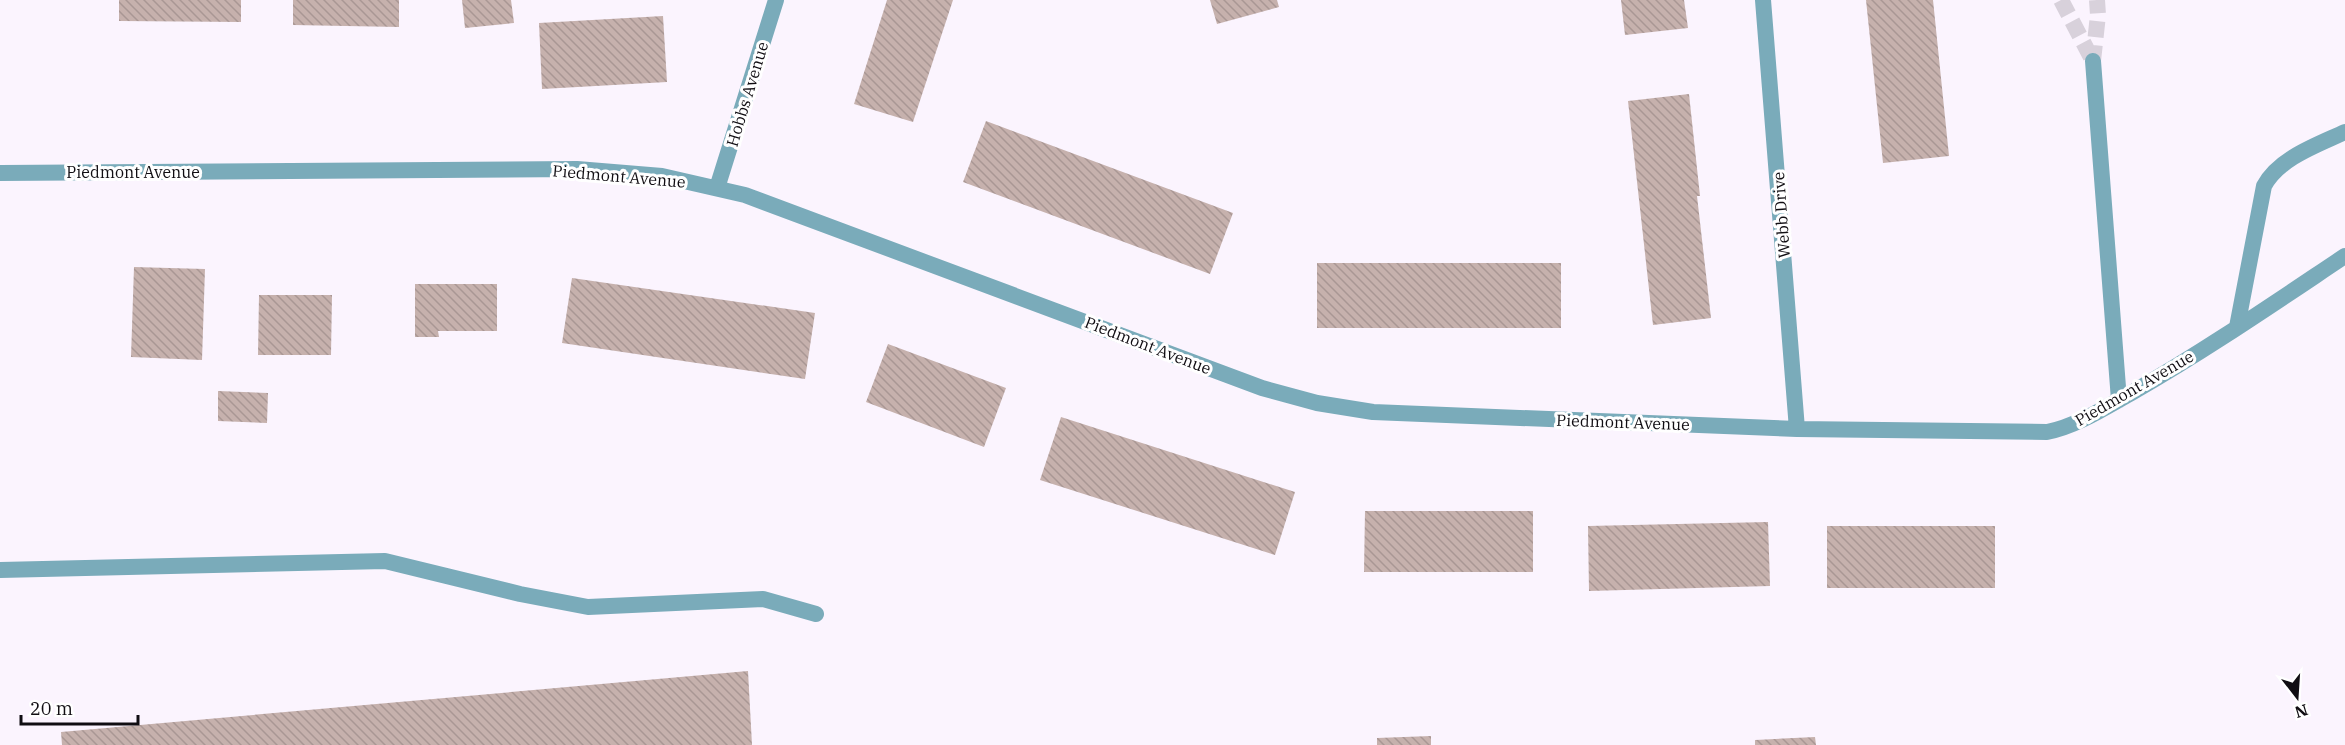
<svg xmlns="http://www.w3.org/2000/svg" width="2345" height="745" font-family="'IBM Plex Serif',serif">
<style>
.building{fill:url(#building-back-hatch)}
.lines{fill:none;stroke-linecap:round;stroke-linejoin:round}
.minor-tunnel{stroke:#d8d1db;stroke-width:16;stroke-dasharray:16 8;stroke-linecap:butt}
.service{stroke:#7aabba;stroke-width:16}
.minor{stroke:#7aabba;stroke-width:16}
.labels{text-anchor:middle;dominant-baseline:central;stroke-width:6;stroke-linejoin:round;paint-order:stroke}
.street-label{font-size:16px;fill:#100d12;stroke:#fff}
</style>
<defs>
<pattern id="building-back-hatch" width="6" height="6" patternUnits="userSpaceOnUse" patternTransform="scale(1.5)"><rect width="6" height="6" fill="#c6b1ad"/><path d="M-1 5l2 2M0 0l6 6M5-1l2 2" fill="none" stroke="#a99794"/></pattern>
</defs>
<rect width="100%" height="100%" fill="#fbf4fe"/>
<path class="building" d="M119,0H241V22L119,21Z
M293,0H399V27L293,25Z
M462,0H511L514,23L465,28Z
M887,0H953L913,122L854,104Z
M1210,0H1277L1279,7L1217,24Z
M1621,0H1684L1688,28L1625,35Z
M1866,0H1933L1949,156L1883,163Z
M663,16L667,82L542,89L539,23Z
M1689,94L1700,196H1697L1711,318L1653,325L1628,101Z
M986,121L1233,213L1210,274L963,182Z
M1317,263H1561V328H1317Z
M134,267L205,269L202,360L131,357Z
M572,278L815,313L805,379L562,343Z
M415,284H497V331H438L439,337H415Z
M259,295H332L331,355H258Z
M888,344L1006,388L984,447L866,402Z
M218,391L268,393L267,423L218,421Z
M1061,417L1295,492L1275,555L1040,480Z
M1365,511H1533V572H1364Z
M1768,522L1770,586L1589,591L1588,526Z
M1827,526H1995V588H1827Z
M748,671L752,745H62L61,732Z
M1431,736V745H1377V738Z
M1815,737L1816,745H1755V740Z"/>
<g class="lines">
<path class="minor-tunnel" d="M2061,0L2093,61
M2093,61L2098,15L2097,0"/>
<path class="service" d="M0,570L385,561L520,594L588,607L763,599L816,614"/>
<path class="minor" d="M1763,0L1797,429
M2093,61L2119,400
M0,173L577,169L662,176L745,195L1262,388L1317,403L1373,412L1797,429L2047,432C2077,426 2106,407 2133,392C2206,350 2276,302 2345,256
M717,188L776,0
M2237,327L2264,186C2279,158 2317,145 2345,132"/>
</g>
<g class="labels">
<g class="street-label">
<text transform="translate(747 94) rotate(-73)">Hobbs Avenue</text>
<text x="133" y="172">Piedmont Avenue</text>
<text transform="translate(619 176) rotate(5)">Piedmont Avenue</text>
<text transform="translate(1781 215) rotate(-94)">Webb Drive</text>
<text transform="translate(1148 345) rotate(21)">Piedmont Avenue</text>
<text transform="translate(2134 388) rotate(-30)">Piedmont Avenue</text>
<text transform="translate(1623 422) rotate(2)">Piedmont Avenue</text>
</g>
</g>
<g transform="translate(2297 697) rotate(163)" stroke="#ffffff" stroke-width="4.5" paint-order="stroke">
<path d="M0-4.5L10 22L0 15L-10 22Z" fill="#100d12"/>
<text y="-9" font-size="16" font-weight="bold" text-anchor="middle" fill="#100d12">N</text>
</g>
<path d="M21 715v9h117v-9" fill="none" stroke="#100d12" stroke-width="3"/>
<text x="30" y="715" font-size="18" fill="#100d12" stroke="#ffffff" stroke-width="4.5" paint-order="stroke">20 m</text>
</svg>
